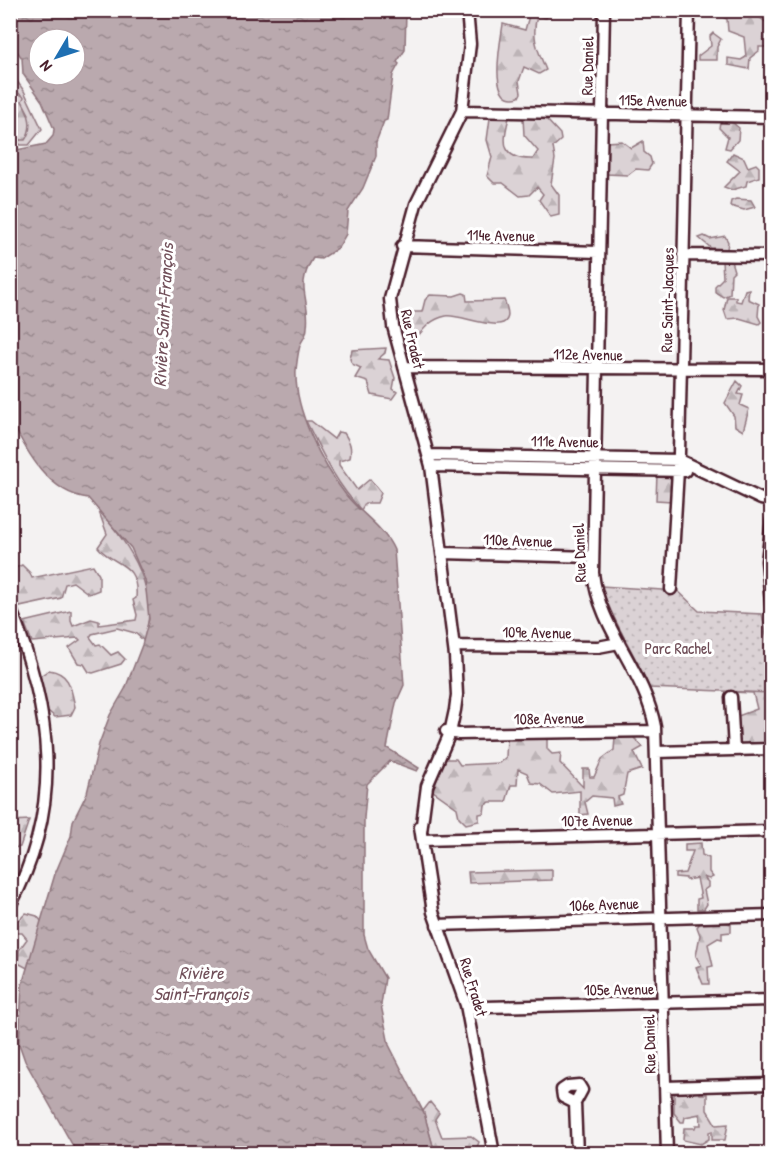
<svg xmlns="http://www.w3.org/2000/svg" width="782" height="1164" font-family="'Patrick Hand',sans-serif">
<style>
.grass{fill:#dbd2d5;stroke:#927880;stroke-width:1.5}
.forest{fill:url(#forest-firs);stroke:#927880;stroke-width:1.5}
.park{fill:url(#park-dots);stroke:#927880;stroke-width:1.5}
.water{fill:url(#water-ripples);stroke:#8d727a;stroke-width:1.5;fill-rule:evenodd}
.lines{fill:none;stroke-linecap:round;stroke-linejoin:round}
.minor-casing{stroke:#4a1f2b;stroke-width:15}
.minor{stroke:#fff;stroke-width:10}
.labels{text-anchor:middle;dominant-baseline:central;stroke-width:6;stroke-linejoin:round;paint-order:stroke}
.street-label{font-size:16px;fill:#4a1f2b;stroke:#fff}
.park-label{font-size:16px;fill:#6e4c56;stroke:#fff}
.water-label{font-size:18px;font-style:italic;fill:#714f59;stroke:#fff}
</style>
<defs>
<pattern id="forest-firs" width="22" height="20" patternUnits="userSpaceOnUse" patternTransform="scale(1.5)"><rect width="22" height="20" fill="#dbd2d5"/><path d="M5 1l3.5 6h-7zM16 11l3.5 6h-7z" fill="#bdb4b7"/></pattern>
<pattern id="park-dots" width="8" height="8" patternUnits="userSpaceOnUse" patternTransform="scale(1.5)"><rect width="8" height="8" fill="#dbd2d5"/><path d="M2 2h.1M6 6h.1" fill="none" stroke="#bdb4b7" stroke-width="1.8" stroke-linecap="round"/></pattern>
<pattern id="water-ripples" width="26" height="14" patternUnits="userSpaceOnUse" patternTransform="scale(1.5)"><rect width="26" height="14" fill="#baa9ae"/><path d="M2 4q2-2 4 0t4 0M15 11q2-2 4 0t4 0" fill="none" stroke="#99898e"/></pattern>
</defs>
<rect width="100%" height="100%" fill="#f4f2f2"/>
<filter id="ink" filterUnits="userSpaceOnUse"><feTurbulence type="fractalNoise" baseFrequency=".0167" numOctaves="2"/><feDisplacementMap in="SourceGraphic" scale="12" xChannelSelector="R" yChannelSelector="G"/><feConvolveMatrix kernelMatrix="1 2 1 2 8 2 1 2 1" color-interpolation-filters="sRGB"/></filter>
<g filter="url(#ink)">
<path class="grass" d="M11,73L24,91L42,129L29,145H21L13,140L11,141V131L20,140L29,114L22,101L11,89Z"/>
<path class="forest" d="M525,11H551L546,18L537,16C531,38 538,50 546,70L539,74L524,67L519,81L521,93L519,97C486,107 501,40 503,24L525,30L529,16Z
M718,11L739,13L751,11L767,23L771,22V31L768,35L771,47H759V51L750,58L749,69L728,65V58L741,60L746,57L744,37L728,31L727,19L720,16Z
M713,33L721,39L717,47V60H698V56L711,46L710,36Z
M11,88L24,97L22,101C29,114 34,126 25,140H20L11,131Z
M490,118H509C502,142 501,160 533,159L538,151L524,135L523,118L546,119L560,134L561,140L553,147L555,159L551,184L559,195V215L551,217L539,200L543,194L537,187L529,195L520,196L503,183H494L487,176L492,157L487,140Z
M720,122L733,123L739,128L738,140L730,149L725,148L728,137L719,128Z
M622,141L631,148L643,141L644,152L650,157L652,164L648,170L636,169L628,175L606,174L607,142Z
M733,153L744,158L748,167L756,164L759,167V177L747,181L746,186L732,190L724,187L740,171L727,161Z
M736,199L751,200L755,207L744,210L730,206L731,201Z
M704,236L710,239L725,236L728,242L727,249L711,248L699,238Z
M722,261H731L734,271L731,274L730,294L723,297L715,292V286L723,278Z
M749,289L748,299L759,304L758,316L761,322L759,324L739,318L727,319L724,310L727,297H736V301L741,302L745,290Z
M463,293L466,294L467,301L504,300C524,345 462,313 446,316C425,320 419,338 405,351L395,315L402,312H422L425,300L430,295L454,296Z
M386,348L385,353L378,359L389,360L395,378L393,389L397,392L392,399L372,395L368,382L355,378L361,368L352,364L350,359L352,350Z
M737,381L742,386L738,394L743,395L740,405L749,409L743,431L735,426L734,416L725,403Z
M306,421H311L334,439L338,432L344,433C350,442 352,447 350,458L339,461V465L357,490L370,479L381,493L377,503H365L361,510C336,484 322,453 306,421Z
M657,473L671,478V501L656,500Z
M98,509C130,545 161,590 144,641L135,633L117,628L92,634L90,637L96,645L100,644L111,655L118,652L125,659L121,664L93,673L89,672L84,664L78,663L69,648L80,640L78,638L32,642L24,622L71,611V621L73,626L91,619L99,621V625L136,620L137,615L133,600L136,598C139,561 114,567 98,547L107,534Z
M22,565L30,573L32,578L93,565L99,575V590L89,594L73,582L65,584L61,598L15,608L11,596V570Z
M49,670C70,673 71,688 75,707L71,715L55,717L48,711L40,676Z
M772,677L771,744H741L739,741L738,716L757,709L753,693L730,692Z
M615,737H633L643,747L634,752L642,769L627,774L623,795L618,797L621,804L613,806L612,798L592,796L585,802L588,814L580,815V791L553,794L540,784L531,783L527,773L518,769L517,785H511L506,802H490L485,805L484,813L479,814V821L466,824L459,817L457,808L429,788L445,759H456L460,765L499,763L506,757L507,738H547V749L552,754L561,753L560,763L583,787V769H589L590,777H594L602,759L614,750Z
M29,820L20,847L11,848V821Z
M701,843L702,855L709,858V872L713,877L709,879L703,877L708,882V887L704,890L707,904L704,909H697V899L701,898L697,878L686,880V878L675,877V874L685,873L693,851H685V844Z
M552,870V880L469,883L468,872Z
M26,913L37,916L42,922L29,969L18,963L19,950L27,939L22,933H11L10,920L20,919Z
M719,921L731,924V932L722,933V939L718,938L708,944L713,966L708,967L709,984H703L696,967L701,965L696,956L700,935L697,927L701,922Z
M678,1091H699L700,1094H707V1110L716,1125L728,1124L725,1140H712V1131L709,1132V1139L701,1144L683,1140L684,1128H695L696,1125H701L700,1114L685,1117L684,1122H681L674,1113V1095Z
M430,1102L439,1113L435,1119L442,1137L471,1136L479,1142L476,1150L472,1152L464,1147L451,1146L449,1153H435L423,1111Z"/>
<path class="park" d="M601,586L678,591L699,611L762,614L771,656V693L649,688C635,653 613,623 601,586Z"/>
<path class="water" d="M11,10L406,11L405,50L397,62L399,64L393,75L387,120L384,121L376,142V156L363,188L348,211L346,234L338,248L321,259L313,258C294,289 311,297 307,327C307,335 304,337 301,343C298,350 297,362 296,370C294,410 322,464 346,495C361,514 384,527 394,550L404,685L396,703L387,748L419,768L417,771L390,761L367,784L364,818V935L368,949L385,978L381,1005L389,1045L424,1113L435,1153H77L25,1061L19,1044L22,985L55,874L71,836L73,821L87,793L99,744L110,715L125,689L142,645L149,619L145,580L131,548L88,498C49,493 27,453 11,420V151L46,144L53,136L54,129L42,101L23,74L22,58L11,43ZM39,39H75V75H39Z"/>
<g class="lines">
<defs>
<path id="minor" d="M604,10L593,573C599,629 645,671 655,727L667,1154
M462,111L772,117
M402,246L598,252
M683,255L772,256
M404,367L772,369
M429,455L679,460L761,499L772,501
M431,466L685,471
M772,520L767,561L772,613
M442,553L592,557
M671,589L679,453L689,10
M10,607C52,710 65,805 10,906
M455,646L598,647L619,643
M731,697L734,750
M446,731L458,734L655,731
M656,752L772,749
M420,827L433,912L466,1005L494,1154
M421,832L427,786L450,733L455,710L457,695L455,656L431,466L393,326L390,299L416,204L462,111L470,44L467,10
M422,840L772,831
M437,925L772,915
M467,1009L486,1007L772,1000
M665,1087L772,1084
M575,1103L563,1097L562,1090L568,1086L579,1085L582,1090L575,1103L577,1154"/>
</defs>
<use href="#minor" class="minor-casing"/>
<use href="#minor" class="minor"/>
</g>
</g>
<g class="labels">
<g class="street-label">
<text transform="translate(587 66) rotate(-89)">Rue Daniel</text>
<text transform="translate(653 100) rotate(1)">115e Avenue</text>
<text transform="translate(501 235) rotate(1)">114e Avenue</text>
<text transform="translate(667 300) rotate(-89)">Rue Saint-Jacques</text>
<text transform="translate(413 339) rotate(77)">Rue Fradet</text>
<text transform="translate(588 354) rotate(1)">112e Avenue</text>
<text transform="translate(565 441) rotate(1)">111e Avenue</text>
<text transform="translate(518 540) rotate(2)">110e Avenue</text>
<text transform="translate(579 553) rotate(-92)">Rue Daniel</text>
<text transform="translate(537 632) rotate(1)">109e Avenue</text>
<text transform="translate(549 718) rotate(-1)">108e Avenue</text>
<text transform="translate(597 820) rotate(-1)">107e Avenue</text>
<text transform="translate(604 904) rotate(-2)">106e Avenue</text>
<text transform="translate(474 987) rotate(73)">Rue Fradet</text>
<text transform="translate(619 989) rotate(-1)">105e Avenue</text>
<text transform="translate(649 1044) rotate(-91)">Rue Daniel</text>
</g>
<g class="park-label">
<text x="678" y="648">Parc Rachel</text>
</g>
<g class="water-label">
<text transform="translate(163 315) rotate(-87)">Rivière Saint-François</text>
<text x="201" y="972">Rivière<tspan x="201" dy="21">Saint-François</tspan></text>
</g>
</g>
<rect width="782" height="1164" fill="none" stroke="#fff" stroke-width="36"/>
<rect x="18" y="18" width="746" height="1128" fill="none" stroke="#4a1f2b" stroke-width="2" filter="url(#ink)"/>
<g transform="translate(57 57) rotate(231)"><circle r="28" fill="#ffffff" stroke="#b7a5aa" stroke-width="1.5"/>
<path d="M0-4.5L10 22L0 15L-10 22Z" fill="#1f6fb2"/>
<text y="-9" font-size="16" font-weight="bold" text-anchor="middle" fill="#4a1f2b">N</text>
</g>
</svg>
